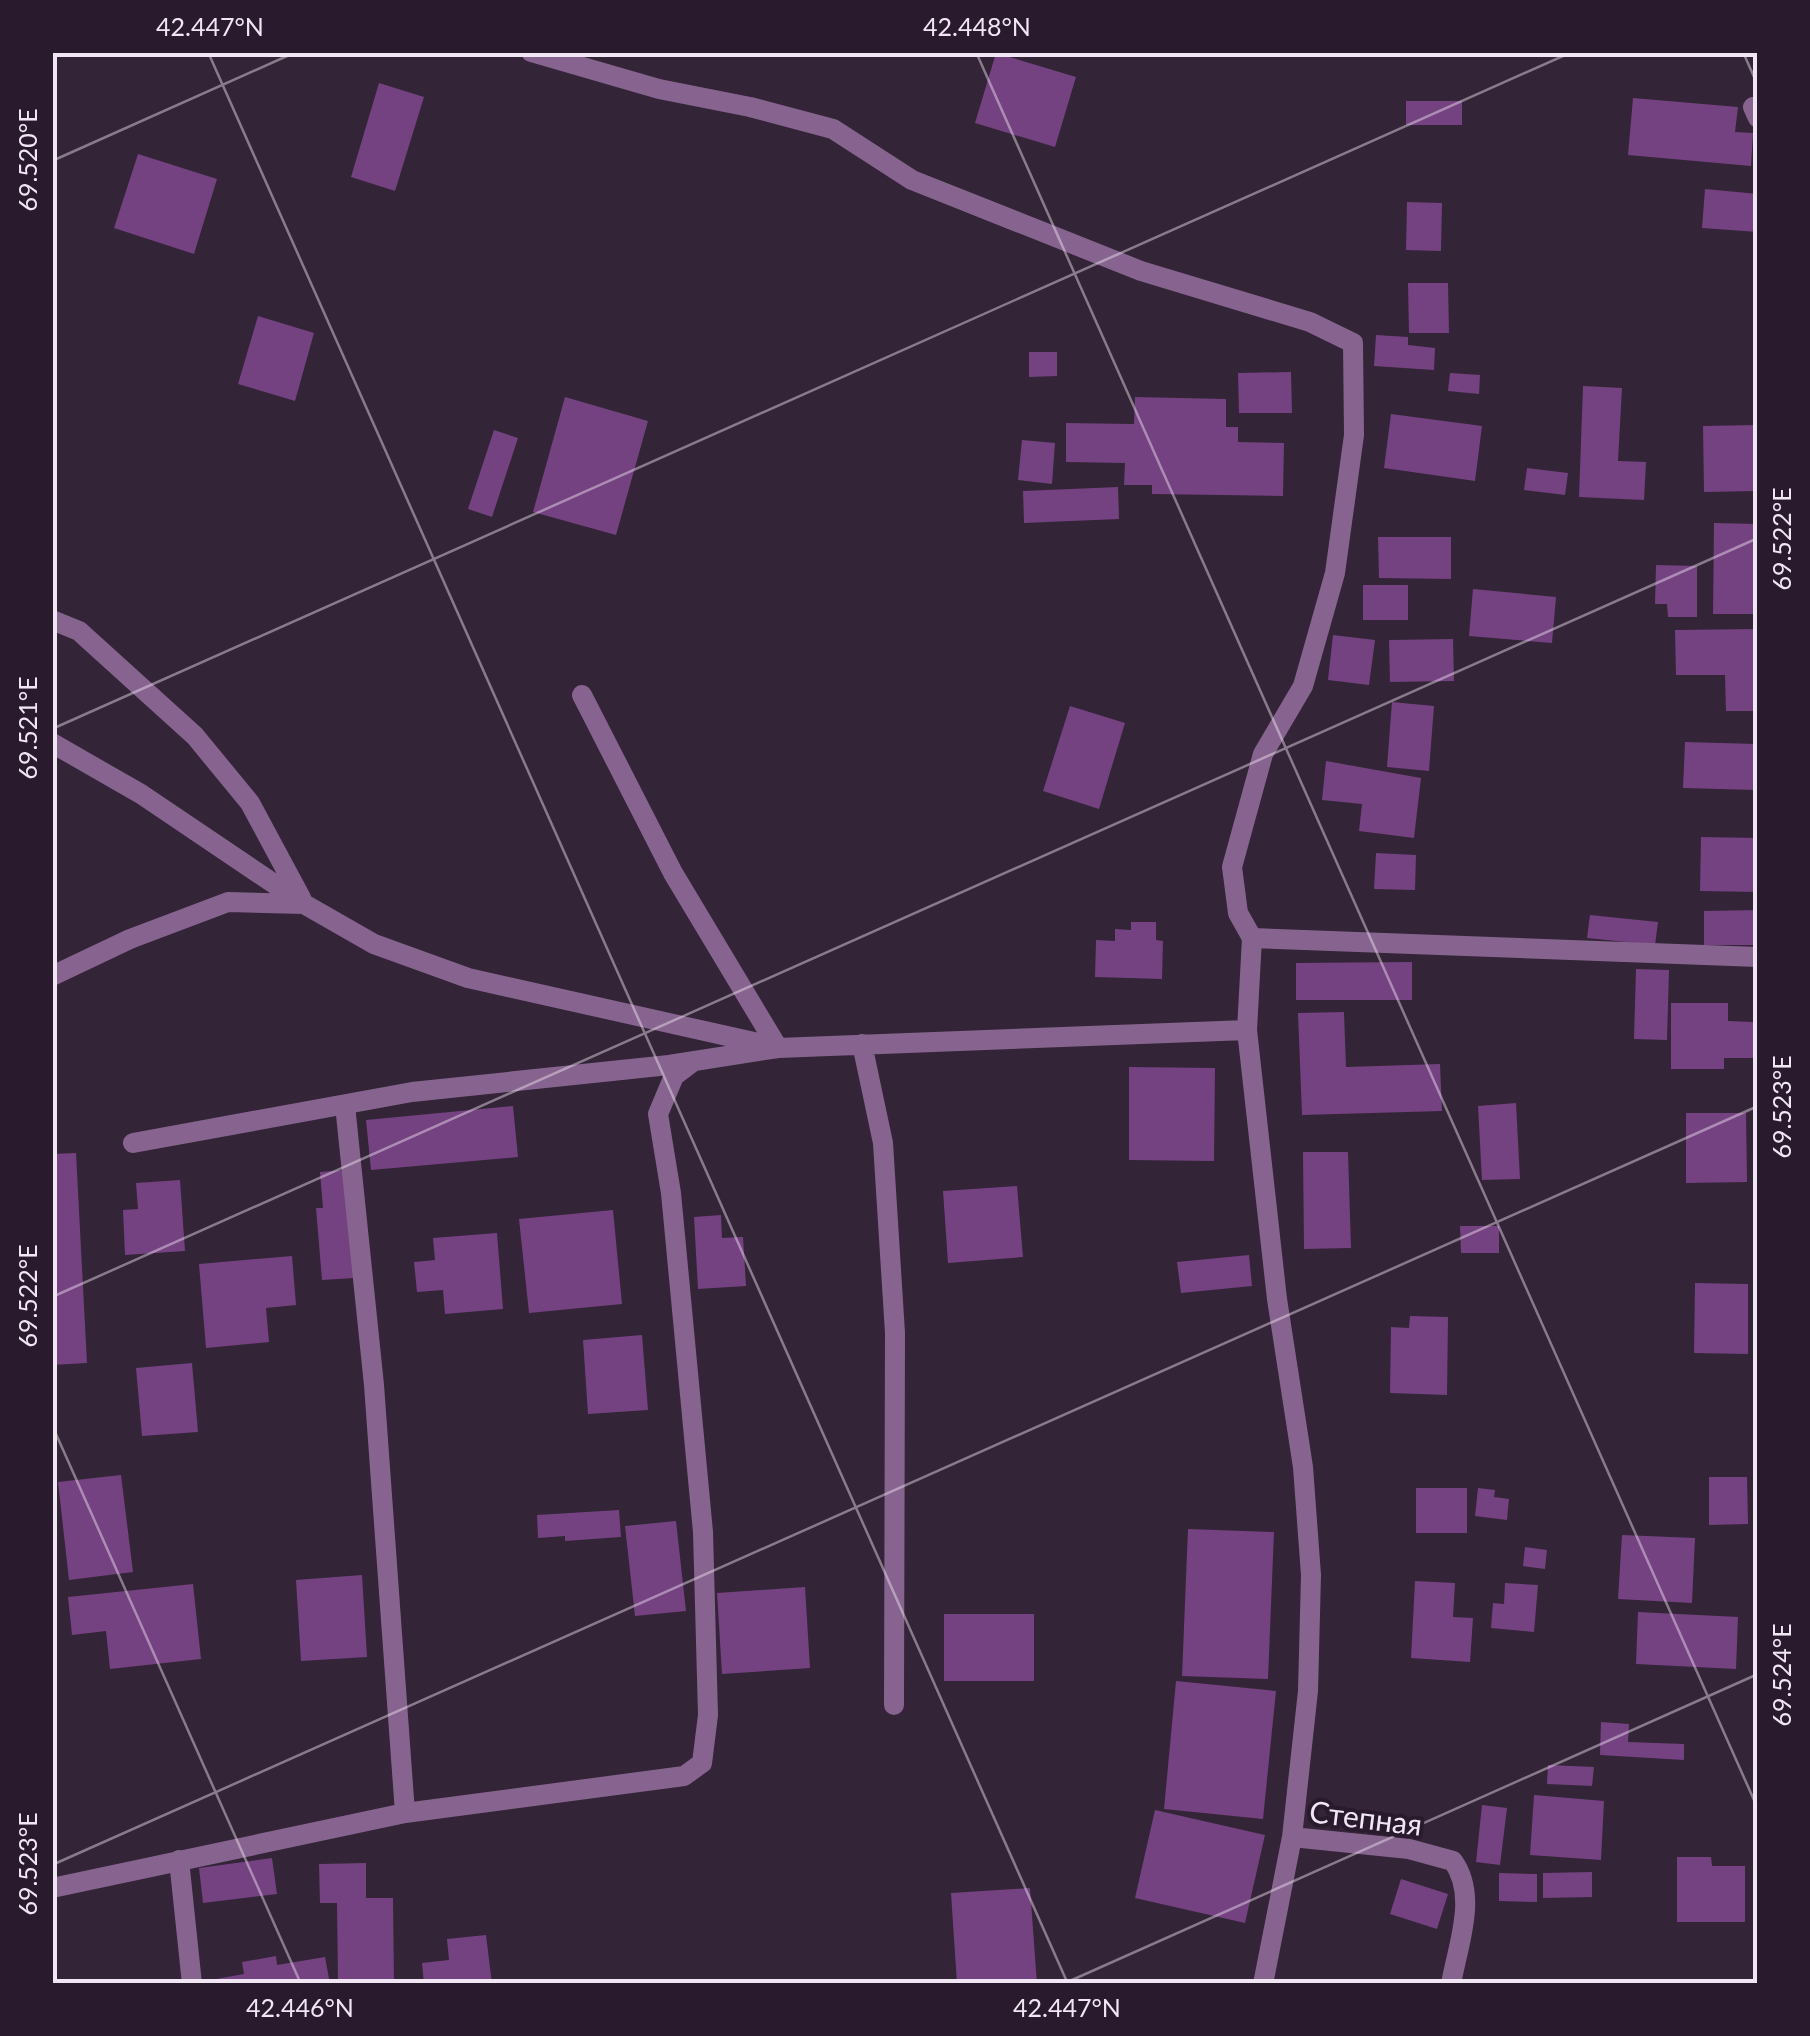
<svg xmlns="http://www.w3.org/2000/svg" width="1810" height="2036" font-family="Lato,sans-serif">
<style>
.building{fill:#744280}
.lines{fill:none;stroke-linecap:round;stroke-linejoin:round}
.street{stroke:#87648f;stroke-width:20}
.ticks{fill:none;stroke:#f1e7f4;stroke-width:2.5;stroke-opacity:0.45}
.labels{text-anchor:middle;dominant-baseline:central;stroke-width:8;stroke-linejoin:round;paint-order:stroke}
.street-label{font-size:30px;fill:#f1e7f4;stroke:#291a2d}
.neatline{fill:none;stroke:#f1e7f4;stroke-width:4}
.ticks-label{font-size:25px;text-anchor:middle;fill:#f1e7f4}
</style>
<rect width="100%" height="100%" fill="#332437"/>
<path class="building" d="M996,53L1076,77L1055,147L975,123Z
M379,83L424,97L395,191L351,177Z
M1633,98L1738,107L1735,132L1753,133L1751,166L1628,155Z
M1406,101H1462V125H1406Z
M138,154L217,179L194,254L114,228Z
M1705,189L1758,194V232L1702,228Z
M1407,202L1442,203L1441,251L1406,250Z
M1408,283H1448L1449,333H1409Z
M258,316L314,333L295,401L238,384Z
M1376,335L1408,337V345L1435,348L1434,370L1374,366Z
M1029,352H1057V376L1029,377Z
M1291,372L1292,413H1239L1238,373Z
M1450,373L1480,375L1479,394L1448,391Z
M1583,386L1622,388L1618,461L1646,462L1644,500L1579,497Z
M565,397L648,421L616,535L533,512Z
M1135,397L1226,399V427H1238V442L1284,443L1283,496L1152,494V485H1124L1125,463L1066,462V423L1134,424Z
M1391,414L1482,426L1475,481L1384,468Z
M1758,425V491L1704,492L1703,426Z
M494,430L518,438L492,517L468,509Z
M1022,440L1055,443L1052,484L1018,480Z
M1527,468L1568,473L1565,495L1524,490Z
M1118,487L1119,519L1024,523L1023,491Z
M1714,523L1758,524V614H1713Z
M1378,537H1451V579L1379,578Z
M1656,565L1697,566V617H1668L1667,604H1655Z
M1363,585H1408V620H1363Z
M1473,589L1556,597L1552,643L1469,636Z
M1756,629L1758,711H1726L1725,675H1676L1675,630Z
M1333,635L1375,640L1369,685L1328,680Z
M1453,639L1454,681L1390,682L1389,640Z
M1392,702L1434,706L1429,771L1387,767Z
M1070,706L1125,723L1099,809L1043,791Z
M1685,742L1757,744L1756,790L1683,788Z
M1326,761L1421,778L1414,838L1359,831L1362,804L1322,800Z
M1701,837L1758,838V892L1700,891Z
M1376,853L1416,855L1415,890L1374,889Z
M1758,910V945H1704V911Z
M1590,915L1658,922L1655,945L1587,938Z
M1131,922H1156V940L1163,941L1162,979L1095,977L1096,940L1115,941V929L1131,930Z
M1412,962V1000H1296V963Z
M1636,969L1669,970L1667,1040L1634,1039Z
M1671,1003H1728V1021L1753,1022V1058H1724V1069H1671Z
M1344,1012L1346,1067L1440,1064L1442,1111L1302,1115L1298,1013Z
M1129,1067L1215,1068L1214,1161L1129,1160Z
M1516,1103L1520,1179L1482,1180L1478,1106Z
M513,1106L518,1157L371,1170L366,1120Z
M1686,1113H1746L1747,1182L1686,1183Z
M1303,1152H1348L1351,1248L1304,1249Z
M76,1153L87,1363L52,1365V1154Z
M345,1170L354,1278L322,1280L316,1208H323L320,1172Z
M180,1180L185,1251L125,1255L123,1210L138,1209L136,1183Z
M1017,1186L1023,1257L948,1263L943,1191Z
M613,1210L622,1304L529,1313L519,1219Z
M721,1215L722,1238L743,1237L746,1286L698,1289L694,1217Z
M1460,1226H1499V1253H1461Z
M497,1233L503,1309L445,1314L443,1290L417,1292L414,1262L435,1260L433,1238Z
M1249,1255L1252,1286L1181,1293L1177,1262Z
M292,1256L296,1305L266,1308L269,1342L206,1348L199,1264Z
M1695,1283L1748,1284V1354L1694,1353Z
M1410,1316L1448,1317L1447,1395L1390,1393L1391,1327L1409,1328Z
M642,1335L648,1410L588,1414L583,1340Z
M192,1363L198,1432L142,1436L136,1368Z
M121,1475L133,1572L69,1580L58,1482Z
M1709,1477H1747L1748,1524L1709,1525Z
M1416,1488H1467V1533H1416Z
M1478,1488L1495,1490L1494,1497L1509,1499L1507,1520L1475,1516Z
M619,1510L621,1537L565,1541V1536L538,1538L537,1515Z
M676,1521L686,1611L635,1616L625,1526Z
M1188,1529L1274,1532L1268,1679L1182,1676Z
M1622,1535L1695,1538L1692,1603L1618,1599Z
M1525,1547L1547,1550L1545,1569L1523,1566Z
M362,1575L367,1657L301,1661L296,1580Z
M1415,1581L1455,1583L1453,1617L1473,1618L1470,1662L1411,1658Z
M1505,1583L1538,1585L1534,1632L1491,1628L1493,1603L1504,1604Z
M193,1584L201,1659L110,1669L106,1631L72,1635L68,1597Z
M805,1587L810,1668L722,1674L717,1593Z
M1638,1612L1738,1617L1736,1669L1636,1664Z
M944,1614H1034V1681H944Z
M1176,1681L1276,1691L1263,1819L1164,1809Z
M1601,1722L1629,1724L1628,1742L1684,1744V1760L1600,1755Z
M1548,1765L1594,1767L1592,1786L1547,1784Z
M1534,1795L1604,1801L1601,1860L1530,1855Z
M1482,1805L1507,1808L1500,1865L1476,1862Z
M1155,1810L1265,1835L1245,1923L1135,1898Z
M1677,1857H1711L1712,1866H1745V1922H1677Z
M272,1858L277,1894L203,1903L199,1868Z
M366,1863V1898H393L394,1984H338L337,1903H320L319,1864Z
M1592,1872V1897L1543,1898V1873Z
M1499,1873L1537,1874V1902L1499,1901Z
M1401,1879L1448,1894L1437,1929L1390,1914Z
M1030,1888L1037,1984H957L951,1893Z
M486,1935L492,1984H424L422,1963L449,1960L447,1939Z
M276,1956L277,1965L325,1957L330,1984H216V1979L244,1974L242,1962Z"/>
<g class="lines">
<path class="street" d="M531,52L659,89L750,107L833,129L912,180L1141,271L1310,322L1353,343L1354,435L1335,573L1303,686L1263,754L1232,867L1238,913L1252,938L1247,1030L1277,1299L1303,1467L1311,1575L1308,1691L1292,1837L1263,1984
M1753,107L1758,118
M52,620L79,631L195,736L250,803L301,898
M582,695L673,873L778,1048
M52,743L141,794L304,904L374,944L468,978L767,1045
M1252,938L1758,957
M52,976L130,939L228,902L304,904
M862,1044L883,1143L895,1333L894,1705
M345,1105L374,1385L405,1813
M133,1143L412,1092L669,1065L778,1048L1247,1030
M1292,1837L1409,1849L1453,1861C1478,1896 1458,1944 1451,1984
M179,1860L192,1984
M52,1888L405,1813L684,1776L702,1763L708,1715L703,1532L671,1193L658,1114L674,1076L694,1061"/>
</g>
<path class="ticks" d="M208,52L1068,1984M976,52L1758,1809M1743,52L1758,86M52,161L296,52M52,729L1572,52M52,1297L1758,538M52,1425L301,1984M52,1865L1758,1106M1063,1984L1758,1674"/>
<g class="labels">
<g class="street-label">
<text transform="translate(1366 1817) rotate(7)">Степная</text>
</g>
</g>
<rect width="1810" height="2036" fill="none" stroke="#291a2d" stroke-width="110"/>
<rect x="55" y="55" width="1700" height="1926" class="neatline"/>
<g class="ticks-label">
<text x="210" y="36">42.447°N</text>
<text x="977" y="36">42.448°N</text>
<text transform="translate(28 160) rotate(-90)" y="9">69.520°E</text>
<text transform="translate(1782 539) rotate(-90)" y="9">69.522°E</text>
<text transform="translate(28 728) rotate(-90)" y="9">69.521°E</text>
<text transform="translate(1782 1107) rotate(-90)" y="9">69.523°E</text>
<text transform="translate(28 1296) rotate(-90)" y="9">69.522°E</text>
<text transform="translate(1782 1675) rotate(-90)" y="9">69.524°E</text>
<text transform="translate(28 1864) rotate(-90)" y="9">69.523°E</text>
<text x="300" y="2017">42.446°N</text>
<text x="1067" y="2017">42.447°N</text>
</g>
</svg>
